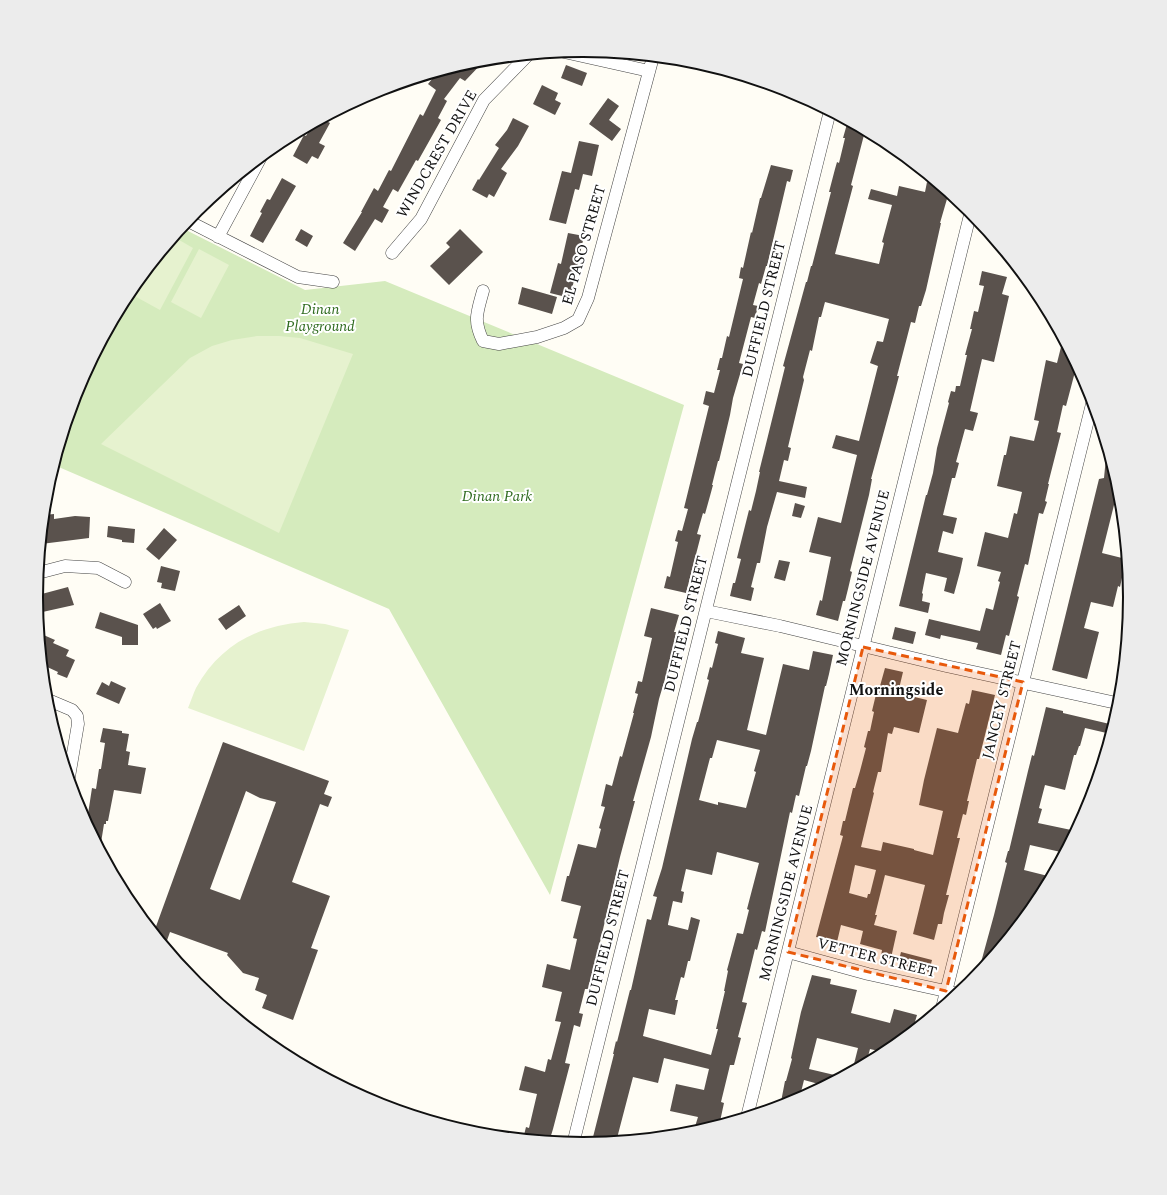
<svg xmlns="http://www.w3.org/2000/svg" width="1167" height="1195" font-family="Spectral,serif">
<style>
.green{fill:#d5ebbd}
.pitch{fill:#e6f2cf}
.building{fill:#5a524d;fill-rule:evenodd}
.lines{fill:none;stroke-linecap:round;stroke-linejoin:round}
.street-casing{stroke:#444;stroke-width:13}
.street{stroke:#fff;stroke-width:12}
.marked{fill:#e8590c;fill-opacity:0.2;stroke:#e8590c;stroke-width:3;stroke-dasharray:8 5;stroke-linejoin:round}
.labels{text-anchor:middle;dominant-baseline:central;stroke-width:4;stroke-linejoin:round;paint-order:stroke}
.street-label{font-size:15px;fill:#111;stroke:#fff}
.park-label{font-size:15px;font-style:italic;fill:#2f6b1f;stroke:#fff}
.neighbourhood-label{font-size:16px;font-weight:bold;fill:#111;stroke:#fff}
.rim{fill:none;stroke:#111;stroke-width:2}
</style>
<rect width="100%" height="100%" fill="#fffdf5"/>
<path class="green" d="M182,228L305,290L385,281L684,405L550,895L389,609L54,465L78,388L128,293Z"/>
<path class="pitch" d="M174,237L193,248L160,310L129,293Z
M199,249L229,265L201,318L171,302Z
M257,336H279L300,338L353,354L279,533L101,444L190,358L212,346L232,340Z
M304,622L325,624L349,630L304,751L188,708C191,701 193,694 196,688C220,645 257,626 304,622Z"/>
<path class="building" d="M477,60H485L465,81L460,78L444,99L447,101L438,118L441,120L418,161L416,160L398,192L393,189L383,207L389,210L382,223L375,219L355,251L343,243L362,212H361L374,188L378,191L389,170L391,171L420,114L423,116L436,90L428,84L437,73Z
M566,65L587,73L582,86L561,78Z
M542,85L558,93L555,100L561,103L555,115L533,104Z
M608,98L619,106L609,120L621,129L612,141L589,124Z
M513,118L529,126L518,146L501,169L507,173L494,197L489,194L487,198L472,190L478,179L479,180L499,148L495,145L507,130Z
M323,119L330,123L319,143L325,146L318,159L312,156L307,164L293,156L304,135L306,136L313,124Z
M847,124L861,128L859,133L864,135L851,185L853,186L835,254L879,264L884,243L882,242L892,205L868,199L871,189L897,196L899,186L925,192L927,182L930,183L932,178L949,192L940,223H941L926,290L921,306H919L915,323L911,322L897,376H899L895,391L871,479H872L869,495L850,571L852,572L848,589L845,601H843L838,621L816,615L820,600L822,601L831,557L809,552L818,517L841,523L857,455L832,448L836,435L859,441L878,366L870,363L877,341L883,342L889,319L825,302L821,317H819L812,351L810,350L803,377L804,380L788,447L791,448L788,461L784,460L779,481L807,487L805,498L777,492L767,527L760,563H757L751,587L754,588L751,601L730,596L733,583H735L741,559L737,558L749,510L751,511L756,491L760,472H759L785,367L783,366L806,282H807L811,266H812L831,192H829L835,169L837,162L839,163L845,138H843Z
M579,141L599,145L592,176L583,174L579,190L575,189L566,224L549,220L562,171L571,173Z
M771,165L793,170L790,182L787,181L767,266H766L761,284L759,283L753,305L758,306L755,318L751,317L739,363L743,364L733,398L730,415L719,461H718L712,485H713L710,496L705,514L703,513L697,534L701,535L686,593L664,588L667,576L670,577L678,542L675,541L678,530L682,531L688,509L684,508L709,406L703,404L706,391L714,393L720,370H717L720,358H722L727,336L729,337L743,279L739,278L741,267L743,268L751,232L752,233L760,198H761Z
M282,178L296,186L263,243L250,236L262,213L260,212L267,199L270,200Z
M301,229L313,236L307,247L295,240Z
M460,229L483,252L449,285L430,266L450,247L446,243Z
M568,233L584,236L570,298L550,293L558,263L561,264Z
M982,271L1007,277L1002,294L1009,296L994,362L982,359L970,411L978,413L973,431L965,429L956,462L959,463L955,478H952L943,515L957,518L953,534L943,531L938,552L963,558L960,572L954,594L944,591L947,578L926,573L922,593L923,594L922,601L930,603L928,613L899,606L926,495H927L933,473L937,448L949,403L948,402L951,391L955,392L956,386H960L967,355H965L972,329H970L974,311L978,312L984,286L979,285Z
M522,287L557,297L552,314L518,304Z
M1063,339L1073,358L1071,366L1076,368L1066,406L1063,405L1057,432L1061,433L1048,484H1049L1045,501L1047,502L1043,514L1039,513L1028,565L1025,564L1017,596L1019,597L1009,636L1006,635L1001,655L976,649L978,643L941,635L940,639L925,635L929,619L980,631L986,608L993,610L1000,582L998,581L1001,572L977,566L985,532L1008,538L1014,513L1017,514L1022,492L997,486L1004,455H1006L1010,436L1034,441L1039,421L1034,420L1046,360L1057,363Z
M1107,447L1119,485L1102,553L1126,559L1120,587L1118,586L1113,607L1091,602L1084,628L1099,632L1087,679L1052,670L1099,479L1104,478Z
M795,503L805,506L801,518L792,516Z
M54,514V519L75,516L90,517L89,538L41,544L44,515Z
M108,526L135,529L134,543L122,542V540L107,537Z
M164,528L177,540L159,560L146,549Z
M779,560L790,562L785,581L774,578Z
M161,566L180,571L175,591L161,588L162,583L157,582Z
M68,587L74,605L38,613L36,599L38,598V595Z
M160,603L171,621L157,629L156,627L153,629L143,614Z
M239,605L246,616L226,630L218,619Z
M651,608L679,615L674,632H676L670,662L659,699L651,737L633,801H635L620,857L593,972L588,989H585L579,1013L583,1014L580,1027L574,1025L565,1063L570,1064L553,1129L549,1142L523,1139L526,1127L529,1128L537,1094L519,1090L525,1066L545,1072L548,1059L551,1060L561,1022L555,1021L562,992L542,987L547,964L570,970L577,939L573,938L581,906L561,901L567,876H569L578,844L596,848L601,829L599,828L605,807L601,806L606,784L612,786L620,756L622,757L634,713H633L638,694L635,693L638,681L642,682L652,638L644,636Z
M100,612L138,625V645H122V637L95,628Z
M895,627L916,632L913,644L892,639Z
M718,631L745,638L741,653L764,658L747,730L766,735L783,664L809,670L813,651L833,655L829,674L826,686H825L811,751L807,766H806L799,796L796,795L792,813L790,812L765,932L762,931L757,950L755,949L742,1002L747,1003L738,1037L741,1038L734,1065H730L721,1102L724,1103L719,1126L693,1133L698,1117L670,1111L676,1084L704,1090L709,1069L664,1058L658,1083L633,1077L616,1142L601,1143L592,1141L614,1054H613L616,1041L617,1042L630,990H631L647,919L651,920L657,897L653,896L662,868L692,739L697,722H698L709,680L707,679L710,667L712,668L718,644L715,643ZM717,740L760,750L754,771L756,772L746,808L718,802V805L699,800L710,758H712ZM717,852L759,863L747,909L749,910L743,934L737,933L727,970L728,971L724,991H725L716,1029H718L711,1055L643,1036L649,1009L675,1015L678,1000H675L681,977L684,978L688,961H690L700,920L691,917L688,930L668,925V924L673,901L682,903L684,892L681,891L686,869L712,875Z
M39,633L55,640L53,643L69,650L66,656L75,660L67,678L57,674L58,672L43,665Z
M885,668L903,672L898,693L927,700L919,733L894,727L892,734L888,733L881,772H878L873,792L874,793L861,847L881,851L883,842L914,849V850L933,855L943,811L919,805L924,780L937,728L958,733L966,703L969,704L972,690L995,695L979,759H977L967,801H969L966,815L963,814L957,838H960L946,895H949L944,913L942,924H938L934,940L913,934L925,885L885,875L875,915H877L874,925L897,931L891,958L881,956L882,950L860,944L863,931L841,925L837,942L816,937L843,836L840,835L843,821H845L853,788H855L860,771L866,748L864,747L868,731H870L874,712L872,711L878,686H880ZM855,865L876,870L870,894H868L867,898L849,893Z
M111,681L126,688L119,704L96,694L102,682L109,686Z
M1046,707L1063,711V713L1114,725L1113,729L1111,734L1085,728L1080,746H1079L1076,755H1074L1065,790L1045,785L1039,808L1042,809L1038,823L1076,831L1065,853L1030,845L1024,870L1048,876L1046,886L1044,885L1039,902L977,977L994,915L1007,863L1005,862L1008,851H1009L1028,771L1032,755L1034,756Z
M103,728L122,731V733L129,734L126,751L130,752L128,765L146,768L141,794L114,790L108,821H106V824H104L100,849L85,820L87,814H88L92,788L96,789L99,769H101L105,743L100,742Z
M223,742L329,781L324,794L332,797L328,807L320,804L292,882L330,896L311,948L318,950L293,1020L262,1008L267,995L255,990L259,978L243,973L227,955L228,953L170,932L165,946L154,932ZM246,791L260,798L276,802L240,900L210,889Z
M901,952L932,960L929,972L898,964Z
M812,975L831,979L830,984L857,990L851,1013L890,1023L894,1009L917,1015L912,1032L887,1053L870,1049L866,1064L852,1072L858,1048L817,1038L809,1069L843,1077L826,1086L804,1080L799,1100L780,1107L785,1081H786L792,1059L791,1058L801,1012Z"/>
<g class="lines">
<defs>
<path id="street" d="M564,52L649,71
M188,221L298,277L333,282
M218,237L261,157
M392,253L421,219L484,100L528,55
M483,291C477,313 473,320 483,341L499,344L537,337L564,328L578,320L588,298L653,57
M38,573L65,566L98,568L125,582
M706,611L780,626L946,666L1121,704
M46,699L72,710L77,716L78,724L69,777
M788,952L868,974L959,994
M942,1008L1093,400
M747,1117L971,211
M573,1144L830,111"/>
</defs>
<use href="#street" class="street-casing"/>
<use href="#street" class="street"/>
</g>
<path class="marked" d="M863,647L1023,682L946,991L788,952Z"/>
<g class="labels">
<g class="street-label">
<text transform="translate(437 154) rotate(-60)">WINDCREST DRIVE</text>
<text transform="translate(584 245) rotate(-74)">EL PASO STREET</text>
<text transform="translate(764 309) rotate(-76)">DUFFIELD STREET</text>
<text transform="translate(863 578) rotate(-76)">MORNINGSIDE AVENUE</text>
<text transform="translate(686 624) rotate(-76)">DUFFIELD STREET</text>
<text transform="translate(1002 700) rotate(-76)">JANCEY STREET</text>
<text transform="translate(786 893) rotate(-76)">MORNINGSIDE AVENUE</text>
<text transform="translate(608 938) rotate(-76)">DUFFIELD STREET</text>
<text transform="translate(877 958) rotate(14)">VETTER STREET</text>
</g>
<g class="park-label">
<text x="320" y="309">Dinan<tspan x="320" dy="17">Playground</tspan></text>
<text x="497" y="496">Dinan Park</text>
</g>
<g class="neighbourhood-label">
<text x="896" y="690">Morningside</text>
</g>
</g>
<path d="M0 0H1167V1195H0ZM43 597a540 540 0 1 1 1080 0a540 540 0 1 1-1080 0Z" fill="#ececec" fill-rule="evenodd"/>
<path class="rim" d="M43 597a540 540 0 1 1 1080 0a540 540 0 1 1-1080 0Z"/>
</svg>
